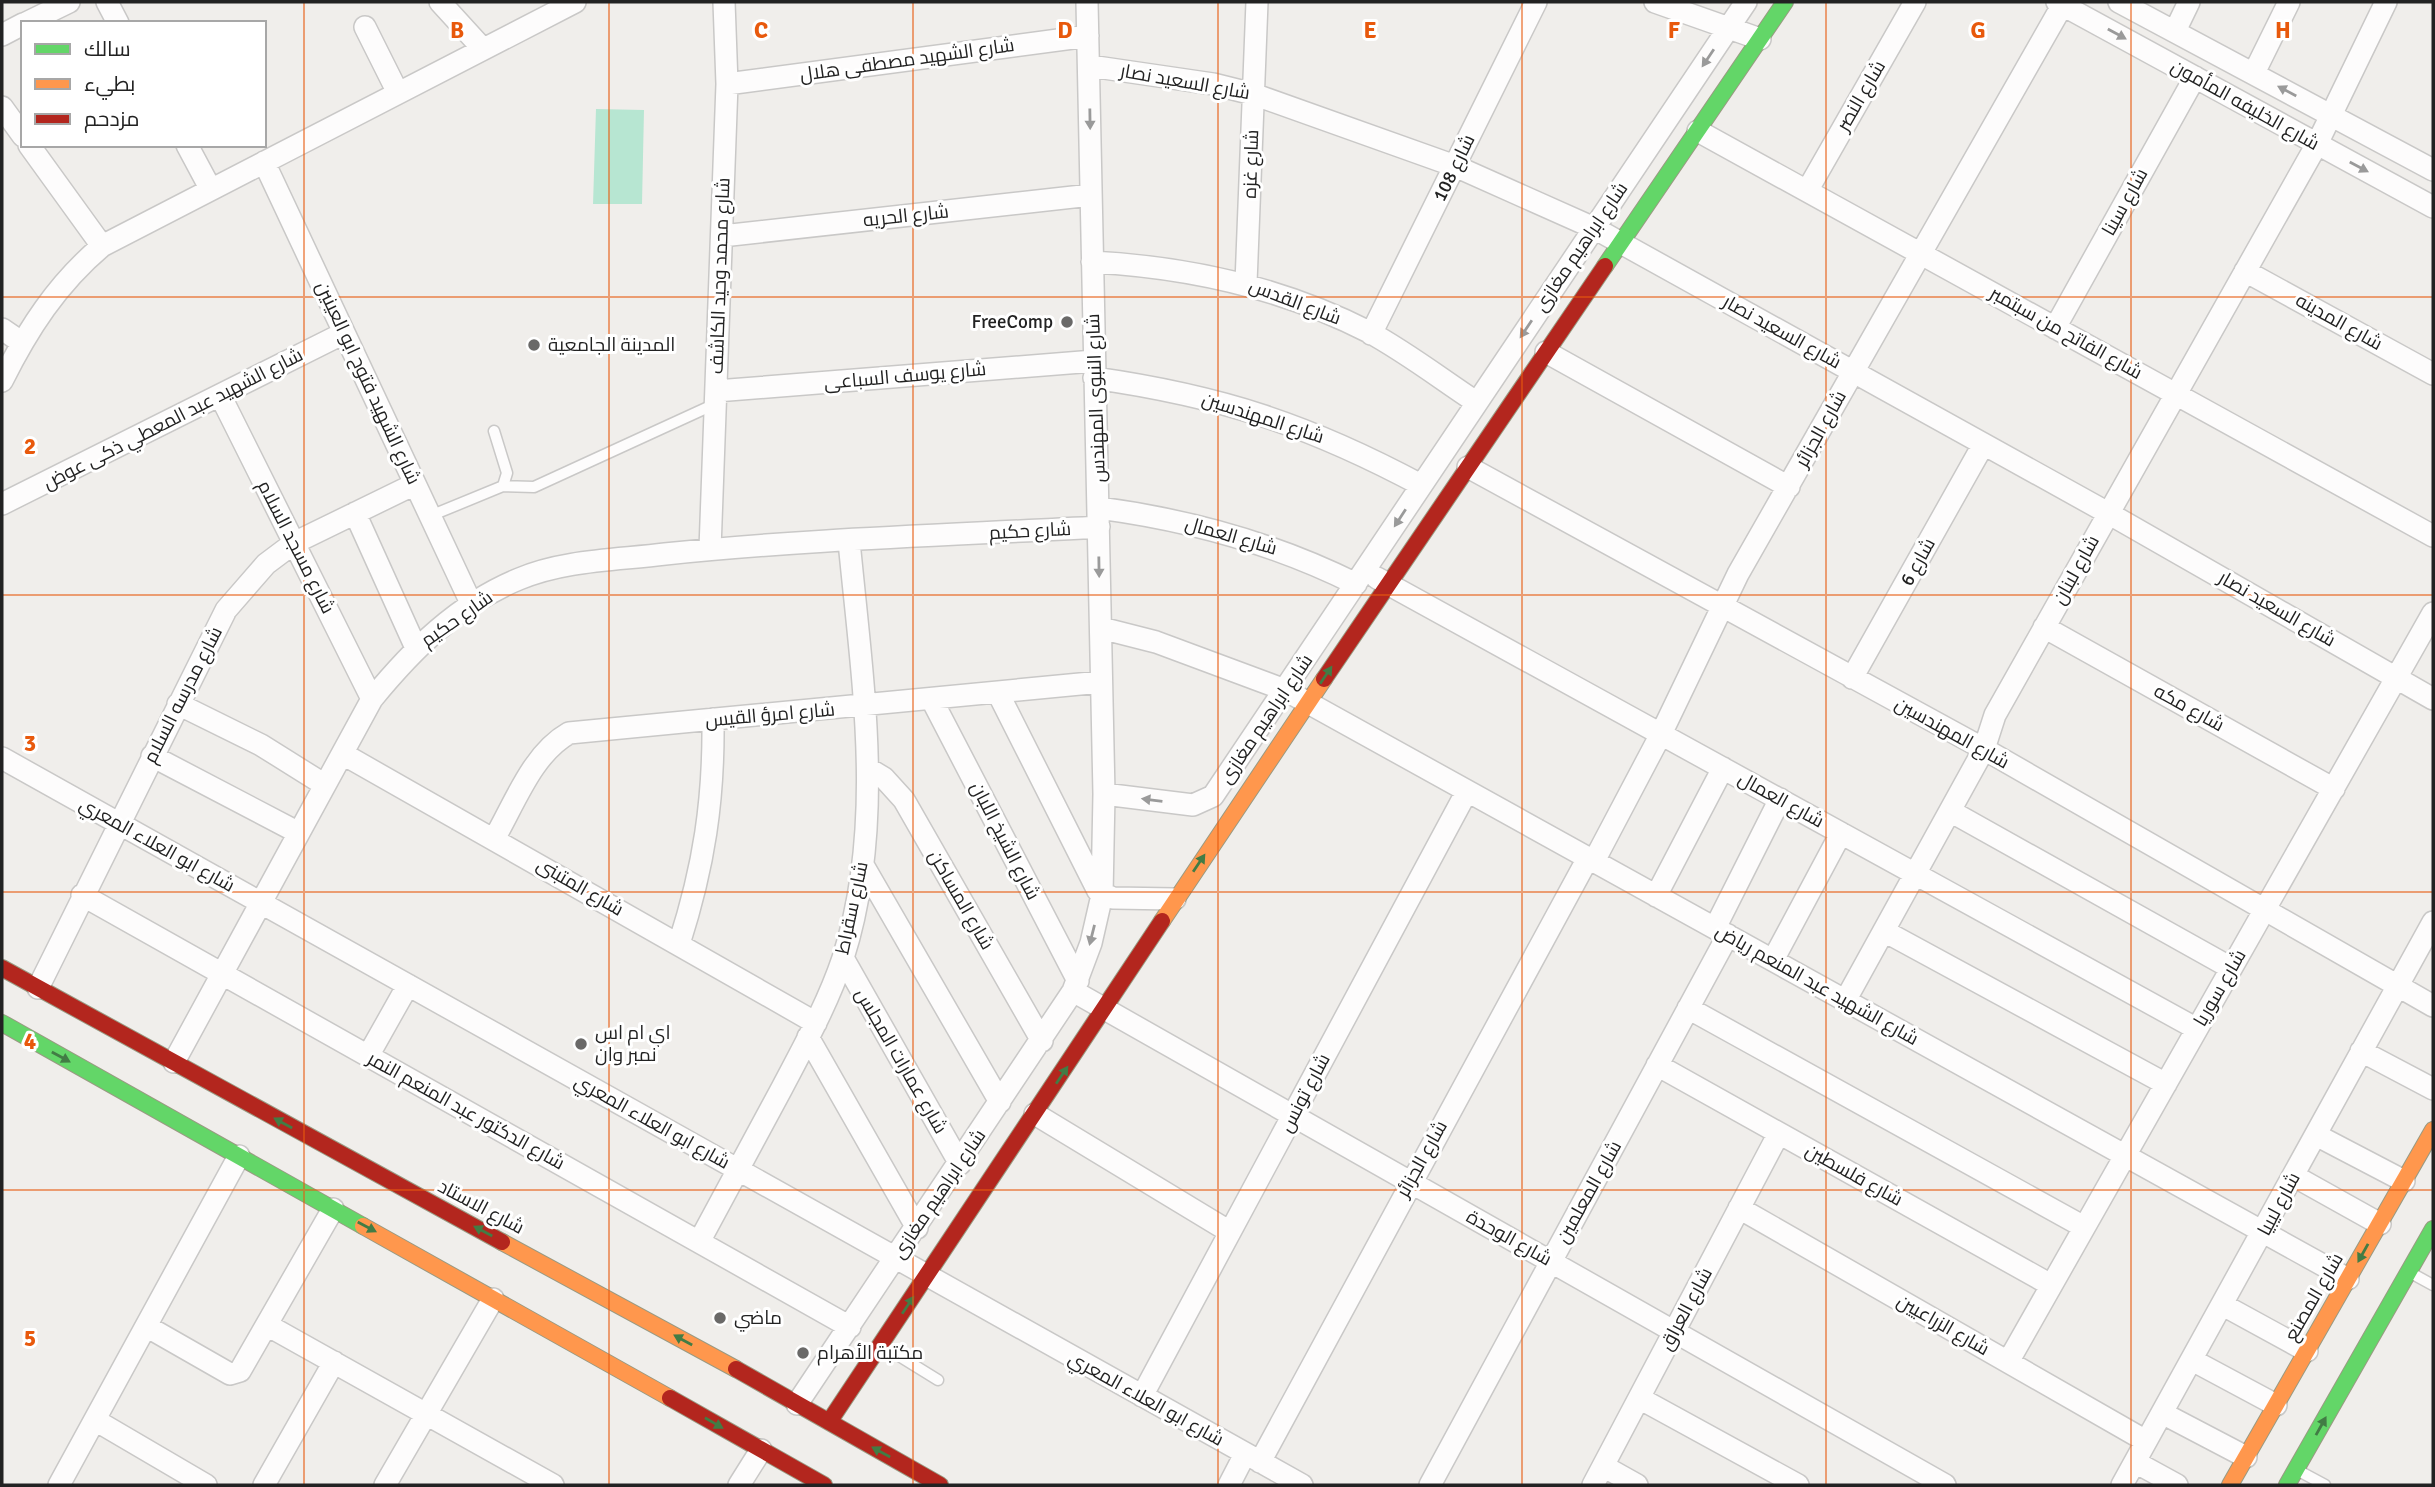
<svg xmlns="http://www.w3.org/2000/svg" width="2435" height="1487" font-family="Signika,Cairo,sans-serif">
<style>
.pitch{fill:#b7e6d2}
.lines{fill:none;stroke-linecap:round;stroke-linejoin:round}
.lane-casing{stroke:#c9c8c7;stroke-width:13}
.street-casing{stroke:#c9c8c7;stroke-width:24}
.fast-casing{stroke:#999a82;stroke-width:18}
.slow-casing{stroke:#999a82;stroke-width:18}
.jam-casing{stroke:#999a82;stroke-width:18}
.lane{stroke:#fdfcfc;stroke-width:10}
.street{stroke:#fdfcfc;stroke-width:21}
.fast{stroke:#63d668;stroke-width:16}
.slow{stroke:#ff974d;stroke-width:16}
.jam{stroke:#b3261e;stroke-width:16}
.oneway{fill:#9a9a9a}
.oneway2{fill:#427c45}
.grid{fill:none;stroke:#e8590c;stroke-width:2;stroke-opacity:0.55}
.poi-dot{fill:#6a6968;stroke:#fff;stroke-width:2.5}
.labels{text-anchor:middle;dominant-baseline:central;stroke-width:6;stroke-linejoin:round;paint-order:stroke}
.street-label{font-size:19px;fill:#222;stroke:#fff}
.poi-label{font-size:19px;fill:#222;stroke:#fff;text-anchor:start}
.grid-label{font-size:23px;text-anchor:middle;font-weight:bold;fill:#e8590c;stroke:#fff;stroke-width:6;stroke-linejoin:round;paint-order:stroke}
</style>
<rect width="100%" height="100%" fill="#f0eeeb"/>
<path class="pitch" d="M596,109L644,110L642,204H593Z"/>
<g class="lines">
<defs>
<path id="lane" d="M503,486L534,487L715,404
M430,516L503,486L507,473L494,431
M2411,1273L2433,1285
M883,1346L938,1380
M2297,1470L2325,1485"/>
<path id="street" d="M107,2L118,23
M440,2L483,49
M1655,2L1760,39
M2057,2L2433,207
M2119,2L2433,170
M26,23L69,2
M365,27L398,93
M2175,31L2189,2
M2,35L23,24
M1090,66L1213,84L1253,94L1455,166L1594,228L2108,513L2433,699
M2254,73L2289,2
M727,84L1088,36
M2,107L23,136
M1698,131L2433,536
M29,145L102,246
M187,145L210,188
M264,162L471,603
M1807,191L1915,2
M722,236L1091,195
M1092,262C1189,267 1281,287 1369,332C1406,352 1441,379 1476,402
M2245,271L2433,374
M1246,283L1257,2
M2055,328L2195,77
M2,329L21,342
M1371,334L1536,2
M1546,352L1789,487
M1094,378C1221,396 1309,425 1421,485
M2,381C28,329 57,284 102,246L575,2
M716,391L1094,361
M220,395L372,699
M1468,467L1984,749L2433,1006
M2,504L344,333
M1099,508C1190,520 1274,543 1356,584
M355,513L416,648
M710,549L727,84L724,2
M1377,578L2197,1029
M2044,627L2334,789
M1101,628L1156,642L1285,690L2348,1279
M1852,678L1983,445
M998,693L1098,891L1113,898L1175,899
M932,700L1078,981
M178,704L261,745L325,785
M343,754L816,1023
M152,756L299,833
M2,758L1302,1485
M869,769L884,778L904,800L1042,1041
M1104,794L1193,805L1213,796L1746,2
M1950,811L2231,968
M494,839C515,803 532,754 569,733L1101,682
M1594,861L1661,734L1738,574L2063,4
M863,865L1000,1102
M82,895L850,1327
M1656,896L1723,768
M1715,928L1780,799
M1884,931L2166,1084
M679,944C704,866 714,801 713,719
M843,958L960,1164
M1773,960L1841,833
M38,988L226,610L266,564L294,543L415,484
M1073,991L1945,1485
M1845,1001L1984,749L1995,715L2317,144L2386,2
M1688,1008L2084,1227
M808,1037L917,1228
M2361,1051L2433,1089
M368,1056L408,985
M174,1062L372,699C413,649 458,604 519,579C563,560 617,560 665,554C808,539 954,535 1099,527
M1657,1065L2051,1285
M1035,1114L1230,1232
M2316,1135L2404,1181
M2294,1176L2380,1224
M1739,1208L2146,1441
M699,1242C727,1191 754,1139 782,1088C804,1046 828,1003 843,958C886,823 862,679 849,541
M2223,1305L2307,1351
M267,1325L553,1485
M146,1326L230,1374L240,1371L333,1209
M2192,1360L2276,1405
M2008,1362L2433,613
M1142,1396L1467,791
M1639,1398L1798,1485
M797,1404L1073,991L1091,943L1102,895L1104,794L1087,2
M2162,1413L2246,1457
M95,1420L206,1485
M1260,1462L1588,858
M2135,1462L2177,1485
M1603,1466L1637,1485
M59,1485L239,1156
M264,1485L334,1362
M385,1485L493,1299
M739,1485L761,1450
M1229,1485L1245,1454
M1430,1485L1728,935
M1593,1485L1779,1133
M2122,1485L2433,922"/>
<path id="fast" d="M1605,266L1785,2
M2,1023L363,1226
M2287,1485L2433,1229"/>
<path id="slow" d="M1162,921L1324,679
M363,1226L670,1398
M502,1242L736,1369
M2230,1485L2433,1130"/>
<path id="jam" d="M1324,679L1605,266
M2,968L502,1242
M736,1369L940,1485
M670,1398L824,1485
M829,1422L1162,921"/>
</defs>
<use href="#lane" class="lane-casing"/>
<use href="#street" class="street-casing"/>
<use href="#fast" class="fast-casing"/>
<use href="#slow" class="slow-casing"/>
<use href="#jam" class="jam-casing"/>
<use href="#lane" class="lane"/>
<use href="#street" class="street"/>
<use href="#fast" class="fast"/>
<use href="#slow" class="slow"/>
<use href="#jam" class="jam"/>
</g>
<defs><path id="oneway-solid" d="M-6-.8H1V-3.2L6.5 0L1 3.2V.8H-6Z" transform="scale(1.75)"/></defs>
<g class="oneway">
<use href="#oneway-solid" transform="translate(2117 34) rotate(29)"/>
<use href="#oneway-solid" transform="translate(1708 58) rotate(124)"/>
<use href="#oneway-solid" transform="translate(2287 91) rotate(-152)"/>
<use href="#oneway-solid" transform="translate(1090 119) rotate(89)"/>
<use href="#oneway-solid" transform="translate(2359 167) rotate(28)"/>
<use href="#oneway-solid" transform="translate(1526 329) rotate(124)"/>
<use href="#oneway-solid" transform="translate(1400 518) rotate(123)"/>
<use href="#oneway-solid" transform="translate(1099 567) rotate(89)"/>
<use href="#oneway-solid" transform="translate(1152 800) rotate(-173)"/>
<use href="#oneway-solid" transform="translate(1092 935) rotate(104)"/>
</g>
<g class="oneway2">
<use href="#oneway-solid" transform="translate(1326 675) rotate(-56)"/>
<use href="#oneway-solid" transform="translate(1199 863) rotate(-56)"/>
<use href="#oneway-solid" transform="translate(61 1057) rotate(29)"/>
<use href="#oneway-solid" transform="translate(1062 1075) rotate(-56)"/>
<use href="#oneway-solid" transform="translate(283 1123) rotate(-151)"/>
<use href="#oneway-solid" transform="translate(367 1227) rotate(28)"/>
<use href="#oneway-solid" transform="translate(483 1231) rotate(-152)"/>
<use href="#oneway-solid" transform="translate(2363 1253) rotate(119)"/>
<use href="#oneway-solid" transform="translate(908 1305) rotate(-56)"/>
<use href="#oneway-solid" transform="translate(683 1340) rotate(-151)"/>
<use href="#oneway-solid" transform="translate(714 1423) rotate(30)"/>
<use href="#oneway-solid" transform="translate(2321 1426) rotate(-61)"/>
<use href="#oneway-solid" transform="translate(881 1452) rotate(-151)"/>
</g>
<path class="grid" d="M304,2V1485M609,2V1485M913,2V1485M1218,2V1485M1522,2V1485M1826,2V1485M2131,2V1485M2,297H2433M2,595H2433M2,892H2433M2,1190H2433"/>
<g class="poi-dot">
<circle cx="1067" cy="322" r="7"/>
<circle cx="534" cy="345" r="7"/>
<circle cx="581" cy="1044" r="7"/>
<circle cx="720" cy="1318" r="7"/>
<circle cx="803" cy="1353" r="7"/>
</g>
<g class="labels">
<g class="street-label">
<text transform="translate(907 60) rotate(-8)">شارع الشهيد مصطفى هلال</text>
<text transform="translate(1185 82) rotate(10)">شارع السعيد نصار</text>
<text transform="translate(1861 96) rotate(-60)">شارع النصر</text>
<text transform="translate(2245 105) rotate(29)">شارع الخليفه المأمون</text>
<text transform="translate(1251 164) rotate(-88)">شارع غزه</text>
<text transform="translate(1454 168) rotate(-64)">شارع 108</text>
<text transform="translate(2125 202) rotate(-61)">شارع سينا</text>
<text transform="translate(906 216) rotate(-6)">شارع الحريه</text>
<text transform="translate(1581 247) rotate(-56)">شارع ابراهيم مغازى</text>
<text transform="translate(720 276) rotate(-88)">شارع محمد وحيد الكاشف</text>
<text transform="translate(1295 302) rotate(21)">شارع القدس</text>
<text transform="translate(2339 322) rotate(29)">شارع المدينه</text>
<text transform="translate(1782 332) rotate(29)">شارع السعيد نصار</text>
<text transform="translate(2066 333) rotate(29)">شارع الفاتح من سبتمبر</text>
<text transform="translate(905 376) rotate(-5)">شارع يوسف السباعى</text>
<text transform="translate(368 383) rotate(65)">شارع الشهيد فتوح ابو العينين</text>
<text transform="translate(1096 398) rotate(-92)">شارع النبوى المهندس</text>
<text transform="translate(1263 418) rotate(18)">شارع المهندسين</text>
<text transform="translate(173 419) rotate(-27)">شارع الشهيد عبد المعطي ذكى عوض</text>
<text transform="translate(1821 429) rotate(-61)">شارع الجزائر</text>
<text transform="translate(1030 531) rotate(-3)">شارع حكيم</text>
<text transform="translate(1231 536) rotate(16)">شارع العمال</text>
<text transform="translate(296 547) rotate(63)">شارع مسجد السلام</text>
<text transform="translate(1918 562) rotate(-61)">شارع 6</text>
<text transform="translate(2076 570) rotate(-61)">شارع لبنان</text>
<text transform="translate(2277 609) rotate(30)">شارع السعيد نصار</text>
<text transform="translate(457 619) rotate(-35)">شارع حكيم</text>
<text transform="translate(183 695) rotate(-63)">شارع مدرسه السلام</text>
<text transform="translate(2189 708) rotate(29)">شارع مكه</text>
<text transform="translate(770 715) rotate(-5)">شارع امرؤ القيس</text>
<text transform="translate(1266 719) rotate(-56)">شارع ابراهيم مغازى</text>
<text transform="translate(1952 733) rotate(29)">شارع المهندسين</text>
<text transform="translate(1781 800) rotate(29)">شارع العمال</text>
<text transform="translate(1005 841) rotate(63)">شارع الشيخ اللبان</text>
<text transform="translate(157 845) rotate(29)">شارع ابو العلاء المعري</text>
<text transform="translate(580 887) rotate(30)">شارع المتبنى</text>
<text transform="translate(961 900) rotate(60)">شارع المساكن</text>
<text transform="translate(852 908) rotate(-78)">شارع سقراط</text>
<text transform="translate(1817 985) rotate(29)">شارع الشهيد عبد المنعم رياض</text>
<text transform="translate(2220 988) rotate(-60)">شارع سوريا</text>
<text transform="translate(901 1061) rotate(60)">شارع عمارات المجلس</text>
<text transform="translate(1305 1093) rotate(-62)">شارع تونس</text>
<text transform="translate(466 1111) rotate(29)">شارع الدكتور عبد المنعم النمر</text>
<text transform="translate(652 1122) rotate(29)">شارع ابو العلاء المعري</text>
<text transform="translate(1422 1159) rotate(-61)">شارع الجزائر</text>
<text transform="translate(1854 1175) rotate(29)">شارع فلسطين</text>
<text transform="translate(1589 1192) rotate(-61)">شارع المعلمين</text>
<text transform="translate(939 1194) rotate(-56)">شارع ابراهيم مغازى</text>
<text transform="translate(2279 1204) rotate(-62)">شارع ليبيا</text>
<text transform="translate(481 1207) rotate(28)">شارع الاستاد</text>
<text transform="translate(1509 1238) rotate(29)">شارع الوحدة</text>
<text transform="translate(2314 1297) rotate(-60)">شارع المصنع</text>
<text transform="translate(1686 1309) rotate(-62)">شارع العراق</text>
<text transform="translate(1943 1325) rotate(30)">شارع الزراعيين</text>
<text transform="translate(1146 1399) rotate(29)">شارع ابو العلاء المعري</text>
</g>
<g class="poi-label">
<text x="1053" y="322" text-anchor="end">FreeComp</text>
<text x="548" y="345">المدينة الجامعية</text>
<text x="595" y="1033">اي ام اس<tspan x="595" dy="22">نمبر وان</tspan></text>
<text x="734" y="1318">ماضي</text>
<text x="817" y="1353">مكتبة الأهرام</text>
</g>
</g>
<g class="grid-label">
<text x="457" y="38">B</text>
<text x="761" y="38">C</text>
<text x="1065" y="38">D</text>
<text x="1370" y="38">E</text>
<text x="1674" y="38">F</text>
<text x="1978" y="38">G</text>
<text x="2283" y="38">H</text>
<text x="30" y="454">2</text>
<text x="30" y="751">3</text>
<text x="30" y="1049">4</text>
<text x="30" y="1346">5</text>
</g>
<rect width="2435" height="1487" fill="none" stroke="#222222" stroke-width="7"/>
<rect x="21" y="21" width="245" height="126" fill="#ffffff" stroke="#a7a7a7" stroke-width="2"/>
<rect x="35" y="44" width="35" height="10" fill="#63d668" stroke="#a7a7a7" stroke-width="2"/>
<text x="84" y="56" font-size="21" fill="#222222">سالك</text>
<rect x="35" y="79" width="35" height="10" fill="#ff974d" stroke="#a7a7a7" stroke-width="2"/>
<text x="84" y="91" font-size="21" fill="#222222">بطيء</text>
<rect x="35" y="114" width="35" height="10" fill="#b3261e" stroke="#a7a7a7" stroke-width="2"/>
<text x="84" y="126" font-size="21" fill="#222222">مزدحم</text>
</svg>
